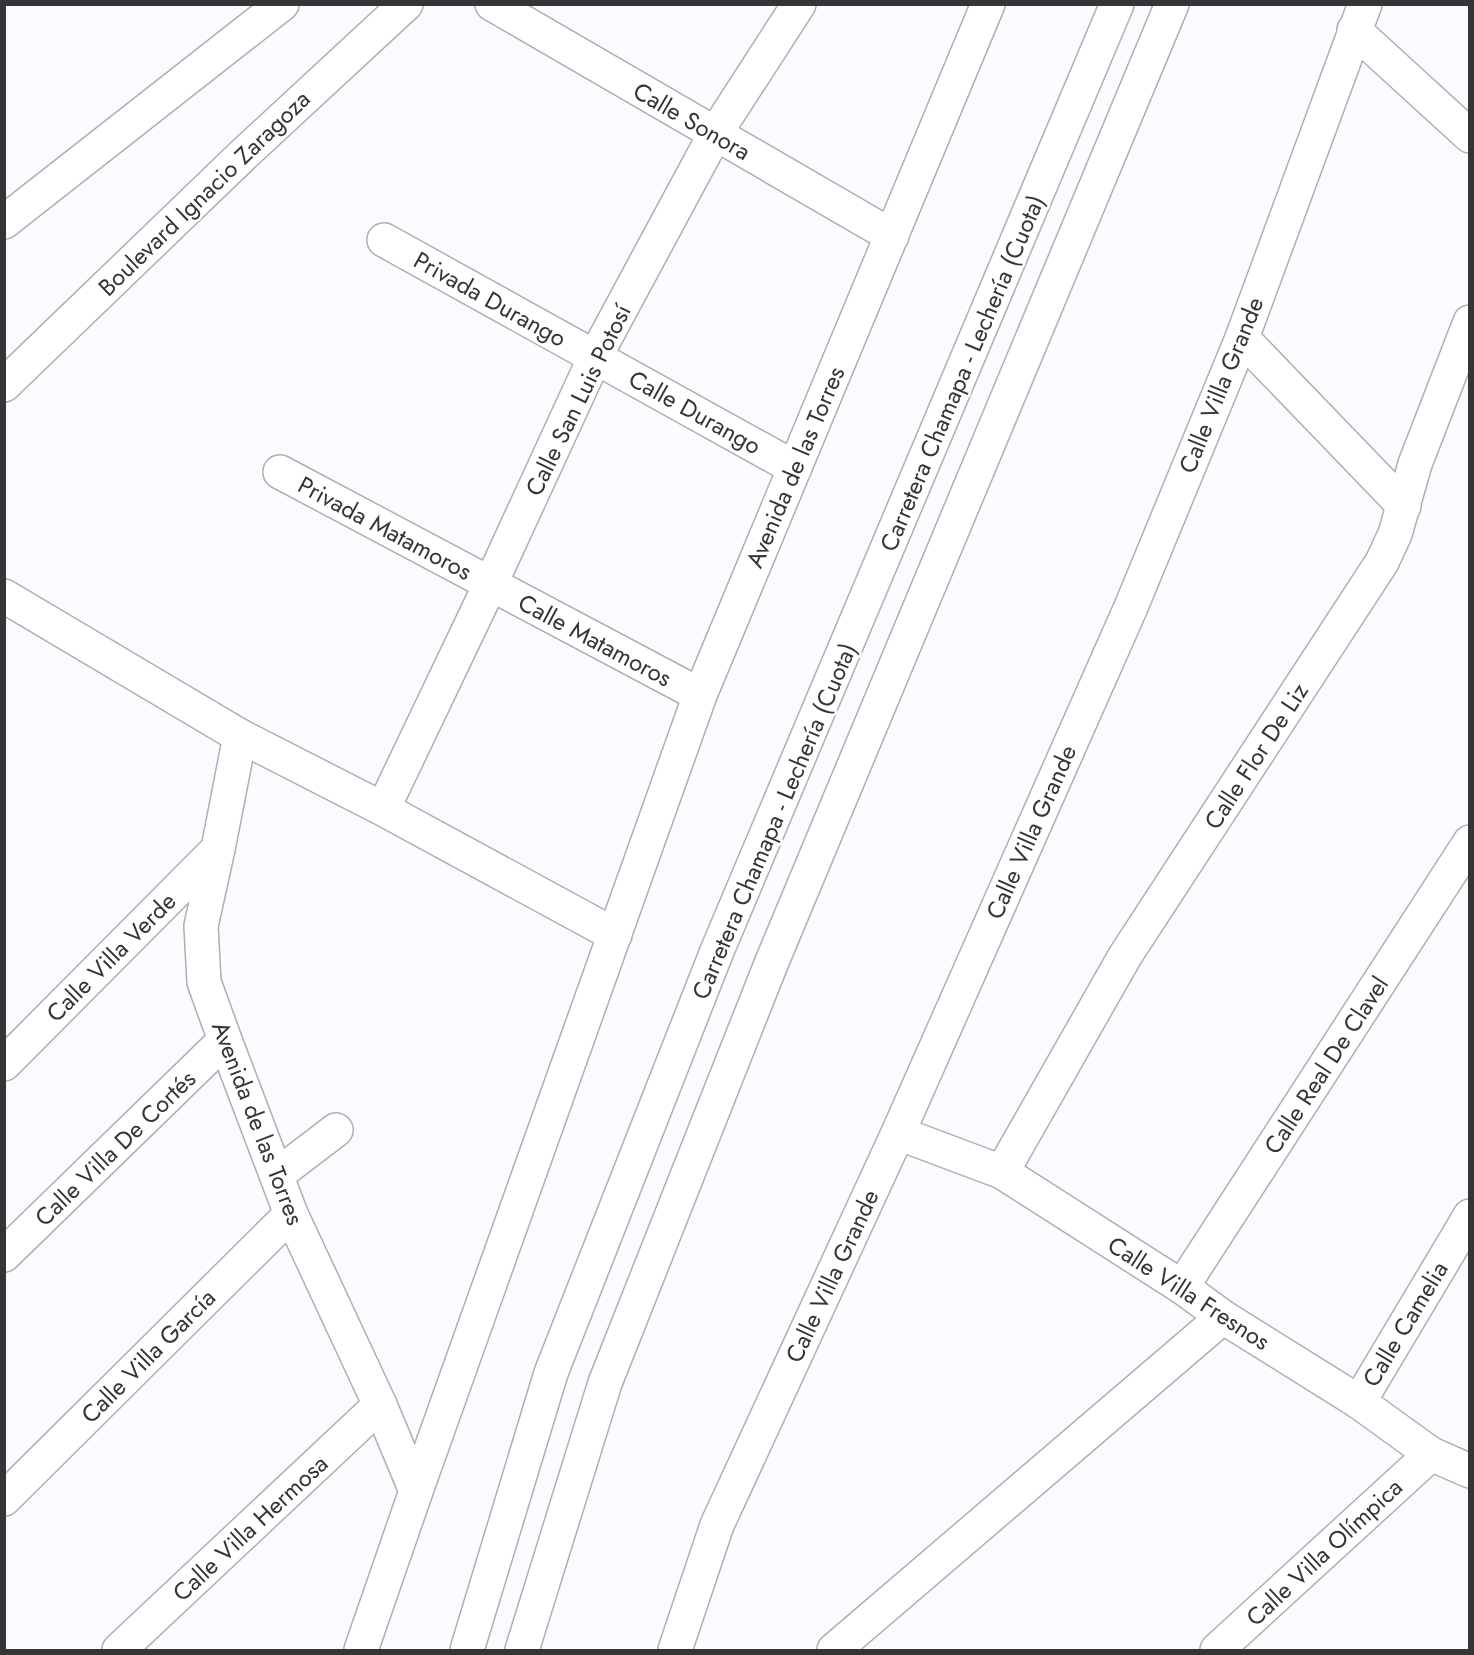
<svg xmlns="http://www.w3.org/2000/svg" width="1474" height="1655" font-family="Jost,sans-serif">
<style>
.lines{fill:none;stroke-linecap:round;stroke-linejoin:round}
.minor-casing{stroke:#afafb2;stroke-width:36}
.tertiary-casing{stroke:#afafb2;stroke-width:36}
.primary-casing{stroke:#afafb2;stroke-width:36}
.motorway-casing{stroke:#afafb2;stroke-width:36}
.minor{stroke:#fff;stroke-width:33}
.tertiary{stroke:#fff;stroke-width:33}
.primary{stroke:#fff;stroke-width:33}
.motorway{stroke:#fff;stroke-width:33}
.labels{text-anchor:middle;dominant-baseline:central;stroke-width:5;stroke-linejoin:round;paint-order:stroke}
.street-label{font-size:24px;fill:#353537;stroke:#fff}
</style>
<rect width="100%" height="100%" fill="#fafbfe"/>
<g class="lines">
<defs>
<path id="minor" d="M492,4L892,236
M1354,30L1470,136
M384,240L795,468
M1242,338L1404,506
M280,472L700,695
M240,736L383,809L615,935
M383,809L490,585L595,357L715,134L799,4
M4,1064L218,849
M1002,1172L1125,956L1382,562L1395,534L1415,464L1470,322
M277,1175L336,1130
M4,1255L225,1040
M1182,1287L1470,842
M1359,1402L1470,1216
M4,1499L291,1214
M119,1650L380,1405
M361,1650L416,1491L700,695L988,4
M834,1650L1223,1317
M1217,1650L1431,1454"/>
<path id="tertiary" d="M4,596L240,736L218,849L201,926L204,982L225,1040L291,1214L380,1405L416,1491
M898,1133L1002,1172L1182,1287L1223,1317L1359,1402L1431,1454L1470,1471
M675,1650L717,1525L898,1133L1131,607L1242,338L1365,4"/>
<path id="primary" d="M4,222L282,4
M4,385L245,153L406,4"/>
<path id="motorway" d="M467,1650L551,1373L717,951L1117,4
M522,1650L605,1383L771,964L1172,4"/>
</defs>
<use href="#minor" class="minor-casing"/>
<use href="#tertiary" class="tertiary-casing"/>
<use href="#primary" class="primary-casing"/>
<use href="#motorway" class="motorway-casing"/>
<use href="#minor" class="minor"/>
<use href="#tertiary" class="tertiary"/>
<use href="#primary" class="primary"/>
<use href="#motorway" class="motorway"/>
</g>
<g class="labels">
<g class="street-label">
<text transform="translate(692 121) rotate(30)">Calle Sonora</text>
<text transform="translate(204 193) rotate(-44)">Boulevard Ignacio Zaragoza</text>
<text transform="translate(490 299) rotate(29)">Privada Durango</text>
<text transform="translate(962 373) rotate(-67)">Carretera Chamapa - Lechería (Cuota)</text>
<text transform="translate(1221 385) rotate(-68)">Calle Villa Grande</text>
<text transform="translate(578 400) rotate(-64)">Calle San Luis Potosí</text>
<text transform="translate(695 412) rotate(29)">Calle Durango</text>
<text transform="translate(795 467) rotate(-67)">Avenida de las Torres</text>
<text transform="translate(385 528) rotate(28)">Privada Matamoros</text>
<text transform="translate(595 640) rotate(28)">Calle Matamoros</text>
<text transform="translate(1256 756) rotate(-57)">Calle Flor De Liz</text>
<text transform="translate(774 821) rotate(-67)">Carretera Chamapa - Lechería (Cuota)</text>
<text transform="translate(1031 832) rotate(-66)">Calle Villa Grande</text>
<text transform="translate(111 957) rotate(-45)">Calle Villa Verde</text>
<text transform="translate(1326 1065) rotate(-57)">Calle Real De Clavel</text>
<text transform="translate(258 1123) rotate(69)">Avenida de las Torres</text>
<text transform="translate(115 1148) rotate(-44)">Calle Villa De Cortés</text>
<text transform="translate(832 1276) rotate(-65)">Calle Villa Grande</text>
<text transform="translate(1189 1293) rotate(33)">Calle Villa Fresnos</text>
<text transform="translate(1405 1324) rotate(-59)">Calle Camelia</text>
<text transform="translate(148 1356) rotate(-45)">Calle Villa García</text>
<text transform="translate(250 1528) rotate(-43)">Calle Villa Hermosa</text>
<text transform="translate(1324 1552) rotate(-43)">Calle Villa Olímpica</text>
</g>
</g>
<rect width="1474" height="1655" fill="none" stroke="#353537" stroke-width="12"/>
</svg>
